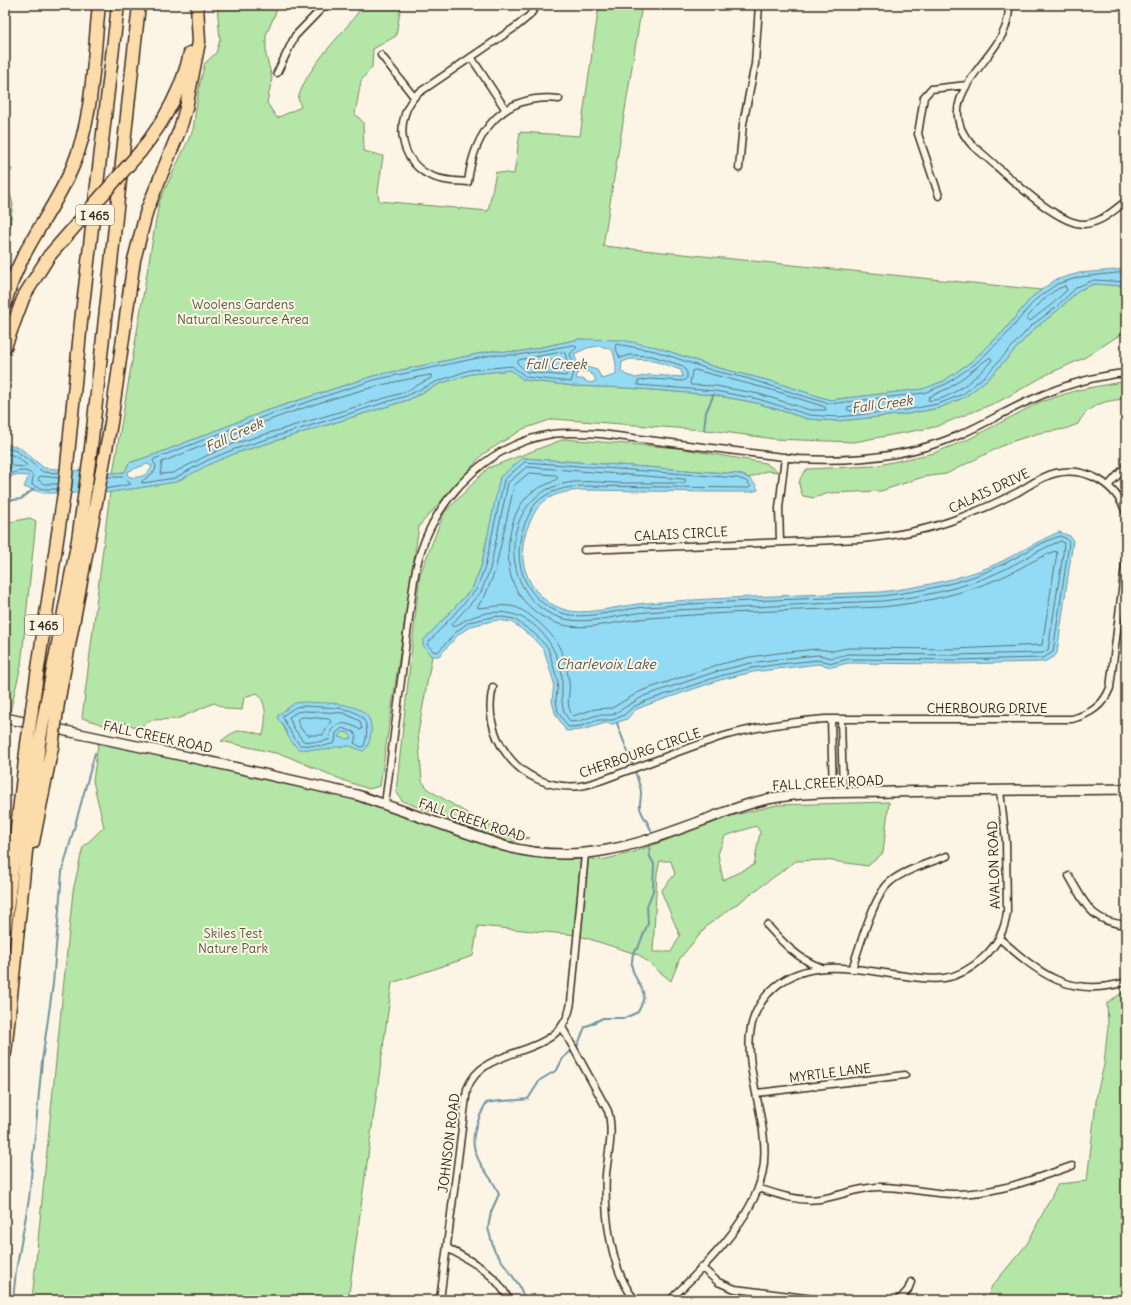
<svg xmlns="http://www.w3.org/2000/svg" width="1131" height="1305" font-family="Delius,sans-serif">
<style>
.green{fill:#b4e6a7;stroke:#788862;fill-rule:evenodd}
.water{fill:#93dbf5;stroke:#70949f;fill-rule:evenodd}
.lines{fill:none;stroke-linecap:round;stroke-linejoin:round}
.shore{stroke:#5e7174;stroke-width:1}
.stream{stroke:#70949f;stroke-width:2}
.minor-casing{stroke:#3b2a1e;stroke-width:9}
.secondary-casing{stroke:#3b2a1e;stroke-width:12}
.motorway-casing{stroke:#3b2a1e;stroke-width:15}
.minor{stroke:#fcf5e5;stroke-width:6}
.secondary{stroke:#fcf5e5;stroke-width:9}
.motorway{stroke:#fddcac;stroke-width:12}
.motorway-bridge-casing{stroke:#3b2a1e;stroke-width:15;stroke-linecap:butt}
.motorway-bridge{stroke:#fddcac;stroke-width:12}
.labels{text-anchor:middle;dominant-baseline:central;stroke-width:4;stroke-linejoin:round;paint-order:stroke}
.shield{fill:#fcf5e5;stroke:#75675a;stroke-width:1}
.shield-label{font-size:12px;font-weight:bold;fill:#3b2a1e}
.park-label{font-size:13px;fill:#595940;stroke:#fcf5e5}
.street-label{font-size:13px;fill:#3b2a1e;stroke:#fcf5e5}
.water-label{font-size:14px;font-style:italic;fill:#515654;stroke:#fcf5e5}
</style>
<rect width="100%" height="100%" fill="#fcf5e5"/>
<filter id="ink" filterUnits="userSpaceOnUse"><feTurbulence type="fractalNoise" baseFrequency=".025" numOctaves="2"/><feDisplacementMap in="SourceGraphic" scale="8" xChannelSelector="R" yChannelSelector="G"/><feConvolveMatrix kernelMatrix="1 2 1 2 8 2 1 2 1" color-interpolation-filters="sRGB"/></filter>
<g filter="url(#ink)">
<path class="green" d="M217,5L278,7L266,35V55L272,78L267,103L277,118L301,107L298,98C310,61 342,37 363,5H401L396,36L373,49L372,67L361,81L355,114L363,122L364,151L383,156L378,192L379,201L488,211L496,172L514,174L520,132L580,136L599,5H642L603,246L1042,290L1032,297L1003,332L972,361L944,381L924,389L830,400L774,382L715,367L656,347L580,339L518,352L492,351L373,376L263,412L159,453L129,463L125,472L113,473L159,202L193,130L199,87L205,63L216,53L220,40Z
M5,167L12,169L6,181L13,204L5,259Z
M1094,284L1126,286V331L1084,358L1048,374L1000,401L935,427L854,442L774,439L717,431L553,419L523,429L483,454L419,526L380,786L369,789L345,781L284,755L221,741C239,727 243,729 263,735C266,721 268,704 257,693L244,697L242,710L227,709L214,703L177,719L152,720L138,728L125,723L107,726L82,718L110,492L151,486L236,453L408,400L439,384L471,374L511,370L524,380L574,386L628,388L714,395L757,403L808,419L838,421L907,414L939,408L965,397L990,377L1034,329L1057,311L1079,290Z
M1126,381V399C1106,400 1087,405 1078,424L1065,429L1039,433L1010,442L946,474L923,477L881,491L829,493L814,498L803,496C797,484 798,479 807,469L874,466L934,453L969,439L1040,402L1078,390Z
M564,439L678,448L765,463L779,472L766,471L749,478L739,474L523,458L487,538L481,567L472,589L423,641L432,656L418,733L422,781L429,790L475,818L503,832L530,838L509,842L402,801L396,791L420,574L444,513L488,468Z
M30,518L36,521L21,666L6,728L9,734L5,737V523Z
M99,737L385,804L537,853L592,854L591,859L602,860L634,852L731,816L777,805L889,802L883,853L868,866L825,860L796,861L708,925L680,958L671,981L639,955L577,935L478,926L473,956L392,983L348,1300H32L73,891L83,847L104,827L93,781ZM756,826L760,832L754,865L723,880L718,854L725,836ZM660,861H671L675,874L661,891L680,936L671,952H653L657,873Z
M1126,990V1300H986L992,1286L1027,1244L1058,1184L1087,1181L1097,1093L1104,1065L1108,1025L1107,1003Z"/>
<path class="water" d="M1126,269V286L1094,284L1079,290L1057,311L1034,329L990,377L965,397L939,408L907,414L838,421L808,419L757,403L714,395L628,388L574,386L524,380L511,370L471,374L439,384L408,400L236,453L210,464L176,482L151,486L105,493H43L24,487L29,476L14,475L5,481V444L19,447L44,468L113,473L125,472L129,463L159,453L263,412L373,376L492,351L518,352L580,339L622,340L656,347L715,367L774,382L830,400L923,389L944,381L972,361L1003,332L1032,297L1055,280L1079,273ZM599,346L608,348L613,351L616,364V375L602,379L597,370L578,365L574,354L587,348ZM630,359L652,360L681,370L683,377L649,375L636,378L626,375L621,371L622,362ZM587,371L594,376L596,381L590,383L582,379H576L578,372ZM147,464L152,466C150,475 136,480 128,476L127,474L129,471Z
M523,458L739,474C747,477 755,480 758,490L750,492H709L582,490C567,491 550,494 540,505C535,510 532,518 529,524C512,560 530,603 570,611C591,615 626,604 648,603C726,597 804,595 881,592C920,587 958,580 994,565C1016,555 1037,541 1059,532L1070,536L1073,541L1057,653L1054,657L1044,662L955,664L848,663L832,667L818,664L753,672L720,680L647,705L635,710L627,719L613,724L606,723L582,730L566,731L555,713L552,701L554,683L544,650L532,637L512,622L497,620L471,626L459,634L439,656H431L423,645V641L472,589L481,567L500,477Z
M306,702C325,704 375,699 371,732C370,739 369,747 363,751L350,746L336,747L325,750L298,749L289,738L282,723L278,719V715L295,703ZM342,732L349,733L352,738L348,739L339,737Z"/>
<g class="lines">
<path class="shore" d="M1126,272L1080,277L1057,284L1035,300L1006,335L975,364L946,384L924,393L829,404L746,378L714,371L655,351L616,344L615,347L620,358L630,355L652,356L683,366L687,373V378L683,381L649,379L638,381V385L715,391L758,399L809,415L838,417L906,410L938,404L963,394L987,374L1031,326L1055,308L1077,287L1094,280L1126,282
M1065,286L1067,290L1051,305L1030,321L1027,320V318C1037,306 1049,291 1065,286Z
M574,345L577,347L570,354L575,369L571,382L526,377L512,366L470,370L438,381L406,396L235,449L208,460L175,478L143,483L141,482L155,471L156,466L153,461L154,459L265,416L374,380L492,355H518Z
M563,352L565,353L569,369L566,376L527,372L517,363L519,360Z
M989,358H991L992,360C981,374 946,404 928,400L929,397L949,388Z
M559,359L562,367L561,370L536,365L537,363Z
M695,370L772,390L825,407L826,410H810L759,394L716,386L691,385L690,383L692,371Z
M430,375L432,376L431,378L405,392L233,444L206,456L173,473L160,474L162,462C250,427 336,391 430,375Z
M909,400L911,404L906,405L849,411L847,409L848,407Z
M5,448L17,451L43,472L59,473
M5,453L15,456L27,465L25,467L13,466L5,471
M525,462L738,478L746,481L751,486L749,488L581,486C566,487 548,491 537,502C532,507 529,515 526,521C508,560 526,607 570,615C591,619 625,608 648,607C726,601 804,599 882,596C921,591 961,584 997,567C1018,558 1038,543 1060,536L1067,539L1069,543L1053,652L1043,658L955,660L848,659L833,663L818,660L780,664L752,668L720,676L646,701L633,707L624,715L613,720H598L581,726L568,727L558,712L556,700L558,682L548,648L535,634L514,619L497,616L469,622L456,632L438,652L433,651L427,644L476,590L485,567L504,480Z
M527,467L684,479L686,480L684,483C661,483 638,483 615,483C594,482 573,479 553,487C498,508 501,600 561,618C588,626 620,614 647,612C677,609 708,609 738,608C786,605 834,603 882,601C921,597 961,589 997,573C1019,563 1039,549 1061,541L1064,543L1063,554L1048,650L1043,653L955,655L848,654L832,658L818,655L779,659L751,663L718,671L644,696L612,715H597L580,721L571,722C556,707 565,688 561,670C547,617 501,595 454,627L451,625L481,592L490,569L508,483Z
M529,473L556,475L558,478C551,484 540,486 532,492C512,508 506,542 509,565C511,593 533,616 559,624C587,632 620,620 649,618C726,612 804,610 882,607C922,603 963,594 1000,578C1019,570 1036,558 1055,551L1057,553L1042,645L955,649L848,648L832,651L817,649L778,653L750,657L717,665L641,691L612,708L595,709L573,716C564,704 571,694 569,681C567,669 563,653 557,643C551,632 528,611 515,607C503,604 491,607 479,608L477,607L485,596L495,571L514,486Z
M5,477C12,472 27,467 33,476L32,485L43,489H58
M58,484H44L38,480L40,476L59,478
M106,489L131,484L123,477H108
M305,706C334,709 378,702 364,746L361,747L354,743L356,737L354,732L342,728L336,733L335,743L324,746L300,745L292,735L282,716L296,707Z
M305,711L344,713L360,721L362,729L360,730C352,724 337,719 331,731C330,734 330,737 329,740L317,742L303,741L293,727L289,717L297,712Z
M305,717L329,719L331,721L323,735H308L301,729L297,720L299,718Z"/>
<path class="stream" d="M704,430L706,412L714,394
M5,501L21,499L34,489
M617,723C624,744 634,765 640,787C643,795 639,801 640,808C642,816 648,822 651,830
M577,1047L585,1027L603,1018H625L638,1012C650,989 640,991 633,971C630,966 633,958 633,952L638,948L648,923L647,906L653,891L654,864L650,857L649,845
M13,1300L16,1271L29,1199L42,1061L53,984L62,872L95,753
M525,1300L519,1285L494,1250L488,1228L491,1212L499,1194C496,1186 493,1182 488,1175C467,1147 471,1133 486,1103C500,1100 514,1101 528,1099L540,1080L557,1070L563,1058L571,1051"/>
<defs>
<path id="minor" d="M537,5L529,16L517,26L417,94C394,118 398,159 429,175C441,181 455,181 468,182C474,131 503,93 559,99
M1009,5C1009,15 1007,26 1002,35C985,68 932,104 973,146C998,165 1054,225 1084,224C1101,223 1113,211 1126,201
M381,55L414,97
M471,57L506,110
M277,73L295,36L325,5
M739,168L743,124L755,64L759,5
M939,196L918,134L924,97L931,89L967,85
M1108,486L1126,466
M780,541L779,508L785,457
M584,550L861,539C894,536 928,530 959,518C979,511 998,502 1018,492C1030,485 1042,476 1056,473C1086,466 1116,484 1126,513
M493,687C487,710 492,734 506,753C522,777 552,789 580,786C594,784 608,778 621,773C655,761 689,747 724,736C758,726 791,722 825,719H1072C1090,714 1103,706 1110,688L1126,557
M831,719L833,794
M841,719L843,793
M385,804L414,580C425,510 479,446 552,434C568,432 584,433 601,434L799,459C853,462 907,457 957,436C983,425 1007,410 1033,399C1062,386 1094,376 1126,373
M1069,876C1086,905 1090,921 1126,925
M767,925C783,943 798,959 820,967
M999,938C1039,973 1069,999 1126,982
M852,969C859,948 874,895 890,882C904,870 930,863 947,856
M562,1027L608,1111C614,1131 608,1154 606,1174C604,1212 610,1270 635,1300
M757,1093L905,1075
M758,1188C779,1195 799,1202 820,1199C839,1196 857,1188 877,1187C903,1186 929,1194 955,1194C997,1194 1033,1179 1072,1166
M447,1248C473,1262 496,1273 509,1300
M701,1267L718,1282L735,1289L821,1300
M440,1300L467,1089C485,1040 563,1063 571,1002L585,854
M670,1300C703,1268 752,1221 762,1175C777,1112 717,1035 776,986C812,956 864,971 906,976C919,978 932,980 944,978C959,976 972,968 983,958C996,946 1005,930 1007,912L1006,841L1000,791
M899,1300L908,1290L911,1282"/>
<path id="secondary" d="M5,718L198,759L357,795L504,846C578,866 635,846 704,820C731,810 758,799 786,796C821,791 857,793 891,792C969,790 1048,790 1126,789"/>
<path id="motorway" d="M140,152C164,122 182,91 190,53
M5,304C18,251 52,215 73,166C94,115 93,59 99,5
M5,347L24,296L49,256
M47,700L78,540L91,448L139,5
M58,703L111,423L134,260L147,210L180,129L186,108L199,42L197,5
M32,709L65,486L81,322L118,5
M33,842L52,747
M5,927L27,744
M5,1053L29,823L39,744"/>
</defs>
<use href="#minor" class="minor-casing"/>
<use href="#secondary" class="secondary-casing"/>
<use href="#motorway" class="motorway-casing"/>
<use href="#minor" class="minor"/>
<use href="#secondary" class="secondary"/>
<use href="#motorway" class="motorway"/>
<defs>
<path id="motorway-bridge" d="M49,256L140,152
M27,744L32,709
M39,744L47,700
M52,747L58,703"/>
</defs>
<use href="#motorway-bridge" class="motorway-bridge-casing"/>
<use href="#motorway-bridge" class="motorway-bridge"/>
</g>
</g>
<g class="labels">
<g class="shield">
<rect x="76" y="205" width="38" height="20" rx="3"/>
<rect x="25" y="615" width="38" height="20" rx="3"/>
</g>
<g class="shield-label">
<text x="95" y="215">I 465</text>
<text x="44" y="625">I 465</text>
</g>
<g class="park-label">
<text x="243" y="304">Woolens Gardens<tspan x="243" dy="15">Natural Resource Area</tspan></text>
<text x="233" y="933">Skiles Test<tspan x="233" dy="15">Nature Park</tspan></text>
</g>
<g class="street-label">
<text transform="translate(989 491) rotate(-25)">CALAIS DRIVE</text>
<text transform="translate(681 534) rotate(-3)">CALAIS CIRCLE</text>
<text x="987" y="708">CHERBOURG DRIVE</text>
<text transform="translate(158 737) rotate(12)">FALL CREEK ROAD</text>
<text transform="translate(640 753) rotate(-19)">CHERBOURG CIRCLE</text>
<text transform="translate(828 783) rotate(-3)">FALL CREEK ROAD</text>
<text transform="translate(472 820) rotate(18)">FALL CREEK ROAD</text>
<text transform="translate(994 865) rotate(-92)">AVALON ROAD</text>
<text transform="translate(830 1073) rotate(-7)">MYRTLE LANE</text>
<text transform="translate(449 1143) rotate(-83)">JOHNSON ROAD</text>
</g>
<g class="water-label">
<text x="556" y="364">Fall Creek</text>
<text transform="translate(882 404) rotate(-8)">Fall Creek</text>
<text transform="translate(234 435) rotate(-25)">Fall Creek</text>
<text x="606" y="664">Charlevoix Lake</text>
</g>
</g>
<rect width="1131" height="1305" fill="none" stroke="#fcf5e5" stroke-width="20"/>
<rect x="10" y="10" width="1111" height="1285" fill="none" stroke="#3b2a1e" stroke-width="1.5" filter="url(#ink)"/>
</svg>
